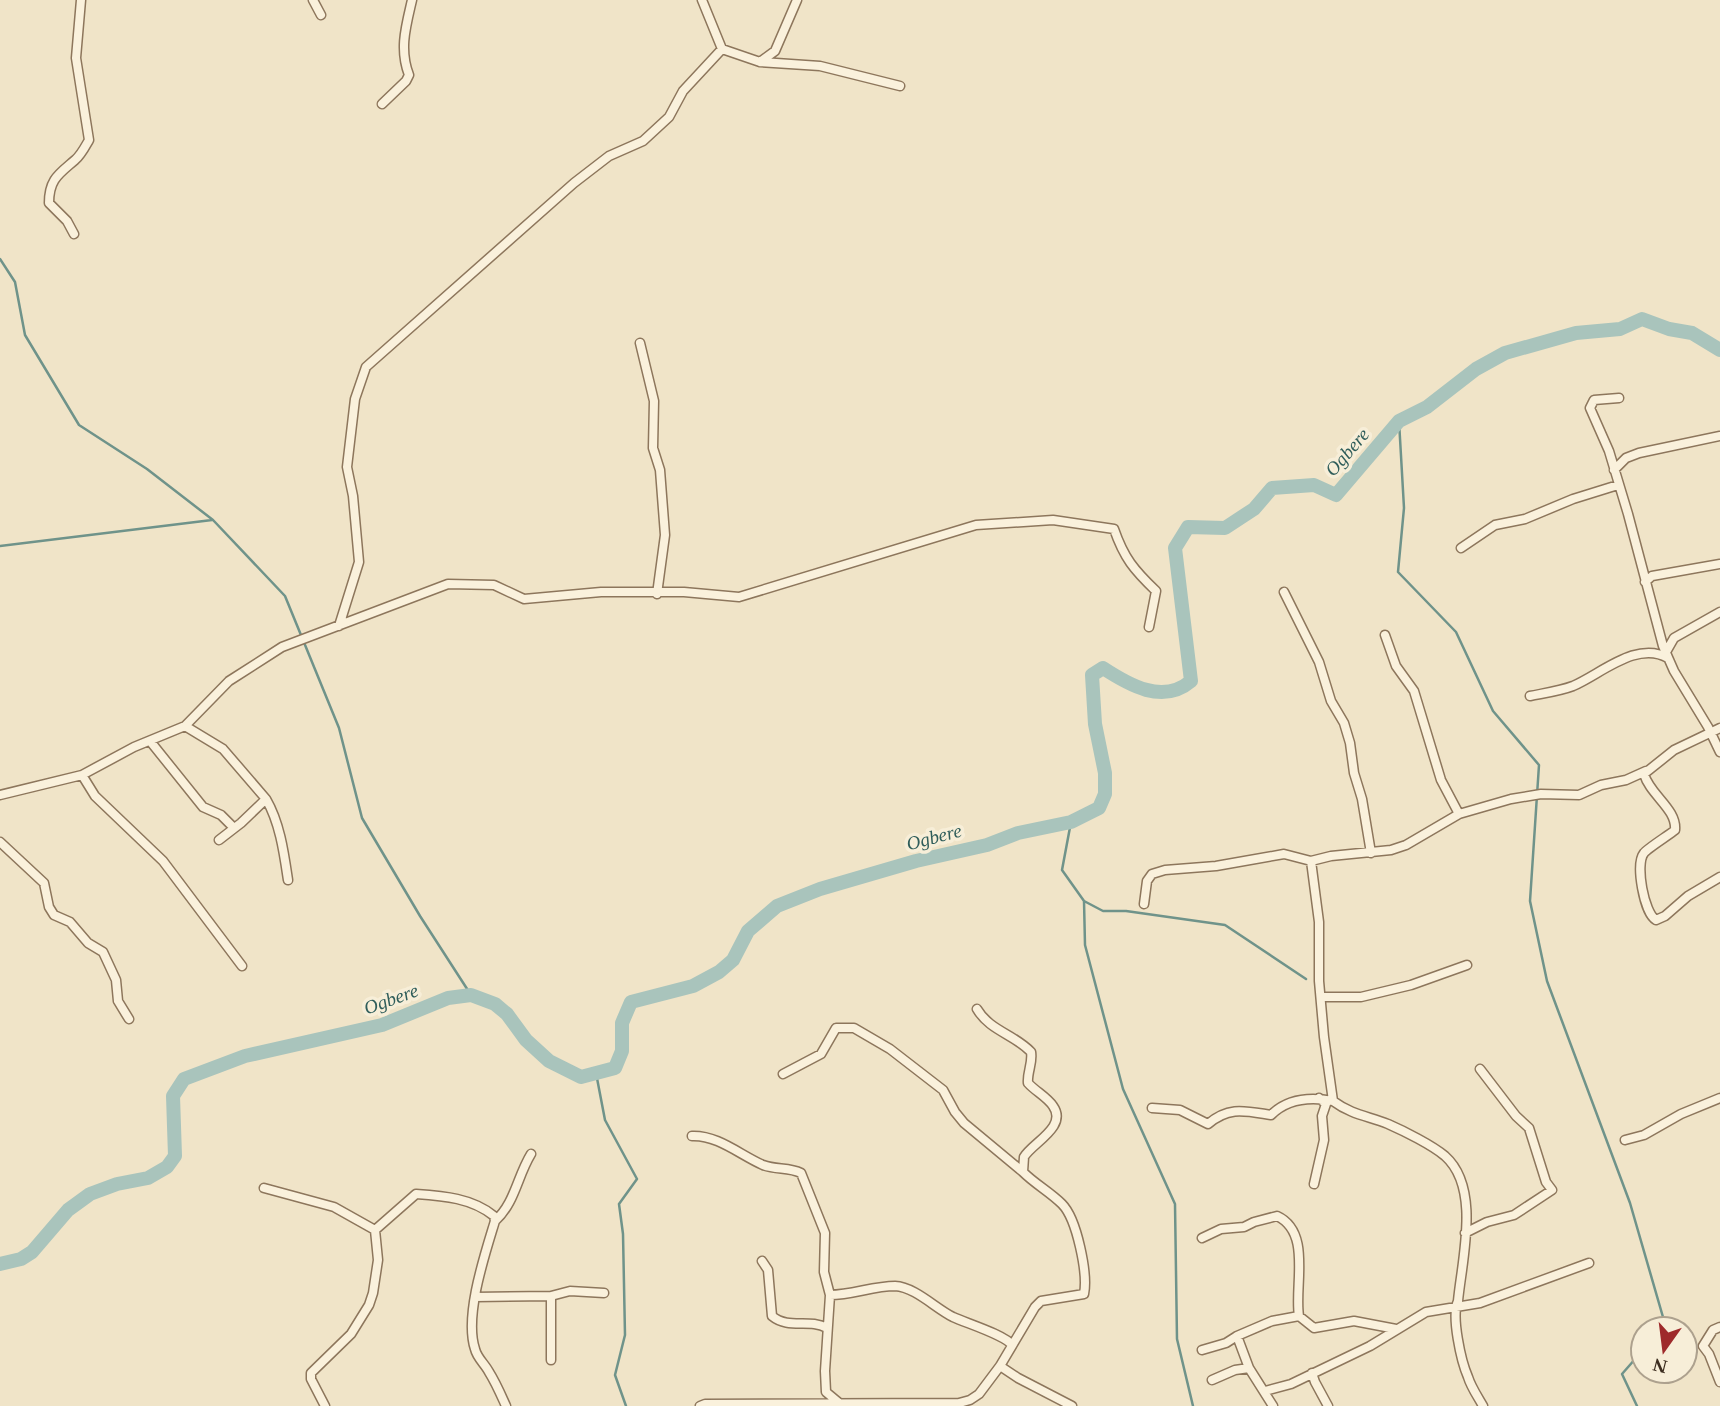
<svg xmlns="http://www.w3.org/2000/svg" width="1720" height="1406" font-family="'Times New Roman',serif">
<style>
.lines{fill:none;stroke-linecap:round;stroke-linejoin:round}
.stream{stroke:#6f938a;stroke-width:2.5}
.river{stroke:#a9c4bc;stroke-width:14}
.street-casing{stroke:#8d765c;stroke-width:11}
.street{stroke:#faf1dc;stroke-width:8}
.labels{text-anchor:middle;dominant-baseline:central;stroke-width:7;stroke-linejoin:round;paint-order:stroke}
.water-label{font-size:19px;font-style:italic;fill:#2f5d5a;stroke:#f7eed8}
</style>
<rect width="100%" height="100%" fill="#f0e4c8"/>
<g class="lines">
<path class="stream" d="M0,259L15,282L25,335L79,425L147,469L213,520L285,596L339,728L362,818L420,916L471,995
M1399,421L1404,508L1398,572L1456,632L1493,711L1539,765L1530,901L1547,981L1630,1203L1665,1324L1660,1329
M0,546L212,520
M1071,822L1062,870L1084,901L1085,945L1123,1089L1175,1204L1177,1339L1193,1406
M1084,901L1103,911H1126L1225,925L1306,979
M596,1073L605,1120L637,1179L619,1204L623,1234L625,1335L615,1375L626,1406
M1637,1406L1622,1374L1643,1350"/>
<path class="river" d="M0,1264L21,1259L32,1252L68,1210L90,1194L117,1184L148,1178L167,1167L175,1156L173,1096L184,1079L245,1056L382,1025L448,998L471,995L495,1004L507,1014L526,1040L549,1061L581,1077L615,1068L622,1051V1023L631,1002L693,986L719,972L733,960L748,931L777,906L820,889L916,861L987,845L1018,833L1071,822L1099,808L1105,794V773L1095,724L1092,675L1103,668C1129,685 1163,705 1191,681L1175,548L1188,527L1225,528L1254,509L1272,488L1314,485L1336,495L1399,421L1427,407L1476,369L1505,353L1576,333L1620,329L1642,319L1669,329L1692,333L1720,350"/>
<defs>
<path id="street" d="M313,0L321,15
M702,0L722,49L760,62L820,66L900,86
M760,62L775,51L797,0
M382,104L406,81L409,75C399,49 406,26 412,0
M74,234L67,221L49,203C49,179 59,174 75,160C81,155 85,147 89,140L76,58L81,0
M640,343L654,401L653,448L660,470L665,535L657,594
M1619,398L1594,400L1590,408L1609,451L1628,514L1663,646L1674,671L1708,727L1720,752
M1614,470L1626,458L1639,453L1720,436
M1461,548L1495,525L1525,519L1573,499L1618,485
M1645,582L1652,576L1720,564
M1284,592L1319,662L1331,701L1344,723L1350,743L1354,773L1362,799L1371,853
M339,626L359,562L353,496L347,467L355,399L366,367L574,183L609,156L643,141L669,117L683,91L722,49
M1385,635L1396,666L1414,691L1441,780L1459,814
M1666,652L1674,638L1720,612
M1530,696C1545,693 1560,691 1573,686C1601,674 1637,640 1668,658
M185,726L223,749L266,799C280,823 284,853 288,880
M1720,728L1674,750L1644,774C1650,795 1677,809 1675,830C1669,835 1648,848 1644,853C1635,864 1644,913 1656,920L1665,916L1688,896L1720,877
M150,741L203,807L221,815L234,828
M82,775L95,796L163,861L242,966
M0,795L82,775L134,747L185,726L229,681L282,647L448,584L494,585L524,599L601,592H684L739,597L976,525L1053,520L1114,529C1124,558 1134,570 1156,591L1149,627
M219,840L241,823L266,799
M0,842L44,883L49,907L54,915L70,922L88,943L103,952L116,980L118,1001L129,1019
M1311,861L1319,922V981L1324,1037L1333,1101C1352,1115 1368,1116 1388,1124C1404,1131 1432,1145 1445,1156C1481,1188 1462,1259 1458,1301C1451,1316 1461,1361 1468,1377C1471,1387 1478,1397 1483,1406
M1144,904L1147,881L1152,874L1165,870L1216,866L1284,854L1311,861L1331,856L1391,850L1406,845L1459,814L1511,799L1541,794L1579,795L1601,785L1626,780L1646,771
M1321,997H1361L1411,985L1467,965
M783,1074L821,1054L836,1028H854L890,1049L943,1090L955,1112L964,1123L1023,1172
M1152,1108L1180,1110L1208,1124C1229,1106 1245,1111 1271,1115C1288,1098 1312,1097 1333,1101
M692,1136C718,1135 740,1155 763,1165C776,1170 789,1167 801,1173L825,1233L824,1272L830,1295L825,1371L826,1392L838,1402
M1625,1140L1644,1135L1681,1114L1720,1098
M1314,1184L1324,1140L1322,1116L1326,1104L1319,1098
M264,1188L334,1207L375,1230L378,1260L373,1293L369,1305L351,1334L311,1373V1379L325,1406
M495,1221C515,1203 517,1177 531,1154
M375,1230L416,1194C444,1196 472,1198 494,1216L495,1221C485,1254 464,1316 475,1349C477,1358 485,1364 489,1372C496,1383 501,1395 506,1406
M1465,1233L1487,1222L1514,1215L1552,1190L1546,1182L1529,1128L1516,1116L1480,1069
M1202,1238L1221,1229L1244,1227L1254,1222L1277,1216C1312,1232 1294,1286 1299,1316L1314,1328L1354,1321L1396,1329
M762,1261L768,1270L772,1316C789,1330 809,1318 827,1328
M830,1295C852,1295 873,1286 895,1286C915,1287 935,1308 953,1317C966,1323 1005,1335 1012,1345
M551,1296L570,1291L604,1293
M475,1297L551,1296V1360
M1720,1327L1713,1330L1703,1346L1709,1354L1720,1382
M1202,1350L1226,1343L1237,1336
M1000,1366L1018,1378L1072,1406
M1249,1368L1237,1336L1272,1321L1299,1316
M1312,1373L1315,1382L1328,1406
M1212,1380L1235,1370L1249,1368L1273,1406
M1265,1391L1291,1384L1370,1346L1426,1312L1480,1303L1589,1263
M700,1406L705,1404L959,1403L970,1400L979,1394L1000,1366L1035,1307L1041,1301L1084,1294C1088,1274 1077,1219 1062,1204C1050,1192 1035,1184 1023,1172L1024,1157C1032,1143 1068,1127 1053,1106C1047,1097 1035,1091 1028,1083C1027,1072 1033,1063 1031,1052C1014,1034 990,1031 977,1009"/>
</defs>
<use href="#street" class="street-casing"/>
<use href="#street" class="street"/>
</g>
<g class="labels">
<g class="water-label">
<text transform="translate(1347 452) rotate(-49)">Ogbere</text>
<text transform="translate(934 837) rotate(-15)">Ogbere</text>
<text transform="translate(391 999) rotate(-20)">Ogbere</text>
</g>
</g>
<g transform="translate(1664 1350) rotate(194)"><circle r="33" fill="#f7eed8" stroke="#ada18e" stroke-width="2"/>
<path d="M0-5L12 26L0 18L-12 26Z" fill="#9e2a2b"/>
<text y="-10" font-size="19" font-weight="bold" text-anchor="middle" fill="#3d2e20">N</text>
</g>
</svg>
